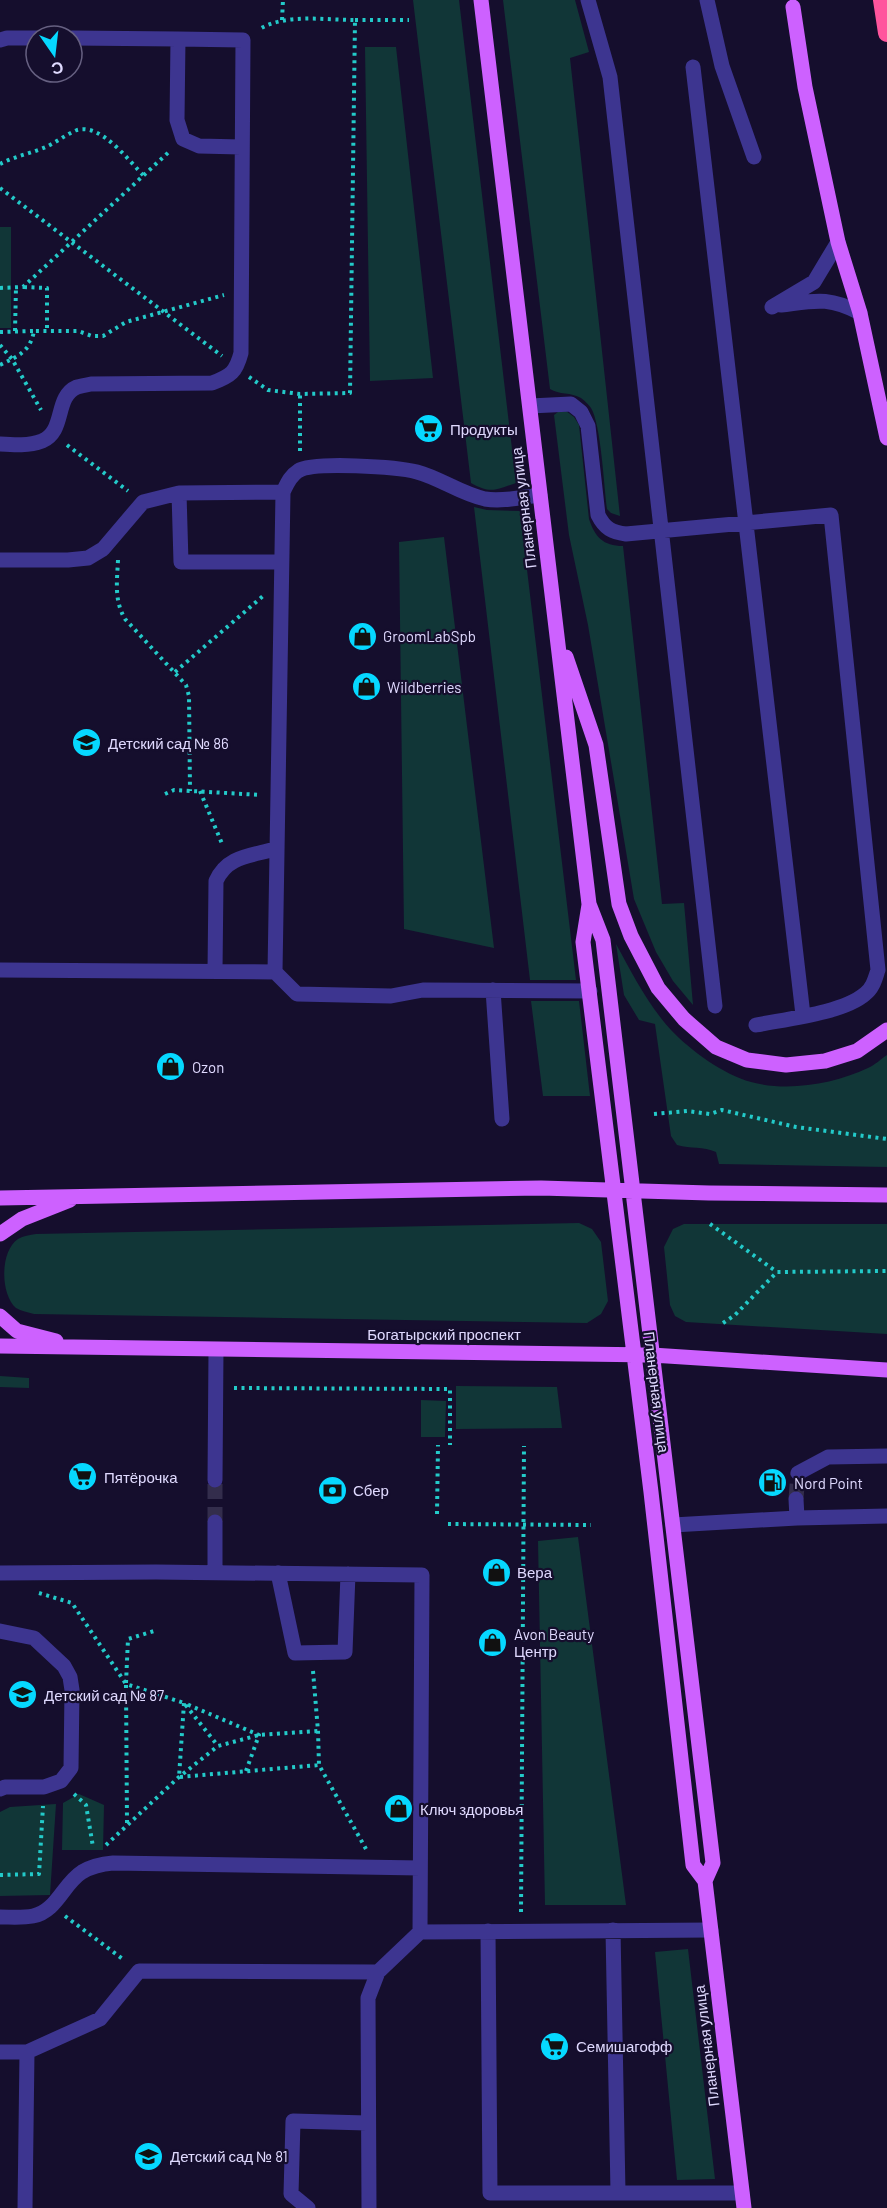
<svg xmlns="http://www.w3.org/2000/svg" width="887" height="2208" font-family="Barlow,sans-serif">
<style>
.green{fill:#113637}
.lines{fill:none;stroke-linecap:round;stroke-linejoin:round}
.minor-tunnel{stroke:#332d4c;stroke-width:15;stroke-dasharray:15 8;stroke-linecap:butt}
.path{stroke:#23cac9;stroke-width:4;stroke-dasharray:3 4.5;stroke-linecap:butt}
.minor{stroke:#3d3590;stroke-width:15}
.major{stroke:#cd61ff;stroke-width:15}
.highway{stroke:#ff559d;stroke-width:18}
.labels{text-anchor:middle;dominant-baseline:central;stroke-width:4.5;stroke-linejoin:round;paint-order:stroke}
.poi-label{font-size:15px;fill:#e0daff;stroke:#150e2d;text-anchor:start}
.street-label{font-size:15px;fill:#e0daff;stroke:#150e2d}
</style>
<rect width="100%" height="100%" fill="#150e2d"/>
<path class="green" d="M413,0H459L516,483C495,490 491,494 471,483Z
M503,0H575L589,52L570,58L620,516L611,513L607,509C604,487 601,424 591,408C589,405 584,400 581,398C571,392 559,395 550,389Z
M396,47L433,378L370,381L365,47Z
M0,227H11V328H0Z
M566,411L574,417L579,425L589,519C595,537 603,546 623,546L662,904L684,903L693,1005L673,981L656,952L634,899L588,625L569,535L554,415L558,412Z
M474,507L487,510L520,511L576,980H530Z
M444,537L494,948L404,929L399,542Z
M616,944C632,973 648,1005 671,1030C690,1050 724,1075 751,1082C788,1092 834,1084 868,1068C875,1065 881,1059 887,1055V1167L719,1164L716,1152C703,1146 691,1149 677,1145L671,1136L655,1024L639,1020L624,995Z
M531,1001H579L590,1096H543Z
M579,1223L592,1229L601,1242L608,1301L601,1314L587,1323L34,1314C28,1312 21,1311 16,1308C0,1294 0,1251 18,1239C23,1236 30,1235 36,1234Z
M684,1224H887V1334L686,1322L675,1316L670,1305L664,1247L673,1229Z
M0,1376L29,1378V1388L0,1387Z
M456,1386L557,1387L562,1428L456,1429Z
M421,1400L446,1401L445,1437H421Z
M578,1537L626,1905H545L538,1541Z
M79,1794L104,1805L103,1850H62L63,1803Z
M56,1804L50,1895L0,1896V1812L10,1807Z
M688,1949L715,2179L677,2180L655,1952Z"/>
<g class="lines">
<path class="minor-tunnel" d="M796,1499L798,1473
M215,1522V1480"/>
<path class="path" d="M282,20L283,0
M355,20H409
M0,164C15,156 33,153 48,146C58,141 67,134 77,130C101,123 128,160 144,176
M0,188L222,356
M24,287L47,288V331
M0,288L23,287L171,150
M15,331L16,287
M0,332L34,331
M0,345L12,359L41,410
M0,365C18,356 30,352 34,331H78L92,336H103L126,322L224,295
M249,377L268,390L300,394L350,393L355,20C323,20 285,13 258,30
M67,445L128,491
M300,451V394
M118,560C117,582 114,600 125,619L186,685L189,696L190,791
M175,672L263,596
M200,791L223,846
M165,794L174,790L261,795
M654,1114L687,1111L710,1114L722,1110L796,1127L887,1139
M710,1224L777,1272
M723,1323L735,1315L777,1272L887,1271
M234,1388L450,1389V1445
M437,1514L438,1445
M448,1524L591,1525
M39,1593L72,1603L126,1684
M313,1671L318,1731L319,1765L366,1849
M126,1683L128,1639L154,1631
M246,1771L259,1735L184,1703L179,1777L319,1765
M74,1794L86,1805L93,1847
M127,1823L126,1684L184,1703L218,1746
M106,1845L179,1777L218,1746L259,1735L318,1731
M0,1875L39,1874L43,1806
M521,1912L524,1446
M65,1916L124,1960"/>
<path class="minor" d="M588,0L610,77L715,1006
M707,0L722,66L754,157
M72,38L178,39L177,120L183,139L199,146L241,147
M0,40L7,38H36
M693,67L803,1015
M781,305C814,301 828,296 860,313
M772,307L814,282L838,242
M530,406L571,404L581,412L588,426L598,515C605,529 612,532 626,534L831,515L878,970C875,979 873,988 865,994C843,1013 786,1019 756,1025
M0,444C14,445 29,446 42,441C66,431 54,397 77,387C81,386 86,385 91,384L212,383C231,376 236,372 241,353L243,40L178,39
M179,493L181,562H281
M0,560H68L88,558L103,549L143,502L179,493L283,492C287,484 290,476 298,471C313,461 398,467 417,472C440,478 461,494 485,499C503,502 522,497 540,495
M0,970L275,972L283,492
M215,971L216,881C227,856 250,856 275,849
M275,972L297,994L391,996L423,990L590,991
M493,990L502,1119
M798,1473L828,1457L887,1456
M215,1480L216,1350
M796,1499L797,1518
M215,1522V1572
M673,1525L797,1518L887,1516
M0,1573L156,1572L422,1575L420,1932
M278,1573L295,1653L345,1652L348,1574
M0,1631L34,1638L64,1666L70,1677L72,1690L71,1768L61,1781L44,1787H5L0,1789
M0,1917C11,1917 23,1918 33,1916C57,1911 63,1884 82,1872C92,1866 101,1864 113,1863L420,1868
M613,1930L618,2192
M488,1931L490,2193H742
M0,2052H27L25,2208
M27,2052L100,2019L139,1971L378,1972
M308,2208L291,2194L293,2121L367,2123
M369,2208L368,1998L378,1972L420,1932L711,1930"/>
<path class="major" d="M481,0L589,904L603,940L713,1863L705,1881L744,2208
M793,7L805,87L838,242L860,313L887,438
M566,657L596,745L619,904L631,936L658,988L684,1019L716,1047L747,1060L786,1065L825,1061L857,1051L887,1030
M589,905L583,942L651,1492L693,1865L705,1881
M0,1198L541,1188L709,1193L887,1195
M0,1234L22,1219L70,1200
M0,1316L17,1331L56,1341
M0,1346L652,1355L887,1370"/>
<path class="highway" d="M882,0L887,33"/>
</g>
<defs>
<symbol id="supermarket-disc" viewBox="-11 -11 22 22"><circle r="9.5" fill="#06d8ff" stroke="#150e2d"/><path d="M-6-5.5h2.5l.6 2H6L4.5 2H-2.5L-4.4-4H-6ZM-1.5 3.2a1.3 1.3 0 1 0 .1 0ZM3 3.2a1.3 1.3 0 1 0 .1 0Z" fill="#111"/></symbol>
<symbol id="shop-disc" viewBox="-11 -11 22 22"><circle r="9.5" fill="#06d8ff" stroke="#150e2d"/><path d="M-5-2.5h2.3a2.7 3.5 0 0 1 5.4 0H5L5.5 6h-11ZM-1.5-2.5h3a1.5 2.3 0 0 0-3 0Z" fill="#111"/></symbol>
<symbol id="school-disc" viewBox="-11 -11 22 22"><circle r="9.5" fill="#06d8ff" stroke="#150e2d"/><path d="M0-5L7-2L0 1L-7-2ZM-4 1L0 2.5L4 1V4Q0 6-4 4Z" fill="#111"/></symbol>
<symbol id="fuel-disc" viewBox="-11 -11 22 22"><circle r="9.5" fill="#06d8ff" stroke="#150e2d"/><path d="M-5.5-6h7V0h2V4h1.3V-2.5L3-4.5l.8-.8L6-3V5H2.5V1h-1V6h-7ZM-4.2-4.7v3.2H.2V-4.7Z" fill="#111"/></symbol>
<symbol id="bank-disc" viewBox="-11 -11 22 22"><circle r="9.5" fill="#06d8ff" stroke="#150e2d"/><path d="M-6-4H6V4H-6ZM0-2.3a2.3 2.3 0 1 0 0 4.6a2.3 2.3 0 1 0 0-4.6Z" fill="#111"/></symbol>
</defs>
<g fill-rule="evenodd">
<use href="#supermarket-disc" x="412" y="412" width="33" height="33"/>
<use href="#shop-disc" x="346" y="620" width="33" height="33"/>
<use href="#shop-disc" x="350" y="670" width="33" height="33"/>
<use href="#school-disc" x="70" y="726" width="33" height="33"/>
<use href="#shop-disc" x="154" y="1050" width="33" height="33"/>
<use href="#supermarket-disc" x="66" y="1460" width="33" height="33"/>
<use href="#fuel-disc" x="756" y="1466" width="33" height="33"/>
<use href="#bank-disc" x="316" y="1474" width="33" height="33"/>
<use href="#shop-disc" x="480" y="1556" width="33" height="33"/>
<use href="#shop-disc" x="476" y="1626" width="33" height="33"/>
<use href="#school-disc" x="6" y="1678" width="33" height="33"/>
<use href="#shop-disc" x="382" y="1792" width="33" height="33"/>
<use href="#supermarket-disc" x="538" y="2030" width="33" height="33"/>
<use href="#school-disc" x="132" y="2140" width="33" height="33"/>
</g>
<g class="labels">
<g class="poi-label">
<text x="450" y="429">Продукты</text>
<text x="383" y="636">GroomLabSpb</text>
<text x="387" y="687">Wildberries</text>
<text x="108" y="743">Детский сад № 86</text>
<text x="192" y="1067">Ozon</text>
<text x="104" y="1477">Пятёрочка</text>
<text x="794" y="1483">Nord Point</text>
<text x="353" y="1490">Сбер</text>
<text x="517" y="1572">Вера</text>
<text x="514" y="1634">Avon Beauty<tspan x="514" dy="17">Центр</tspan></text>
<text x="44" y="1695">Детский сад № 87</text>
<text x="420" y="1809">Ключ здоровья</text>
<text x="576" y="2046">Семишагофф</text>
<text x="170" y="2156">Детский сад № 81</text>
</g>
<g class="street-label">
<text transform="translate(523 508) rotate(-97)">Планерная улица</text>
<text x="444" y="1334">Богатырский проспект</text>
<text transform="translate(657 1392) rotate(83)">Планерная улица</text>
<text transform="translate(706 2046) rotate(-97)">Планерная улица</text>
</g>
</g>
<g transform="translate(54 54) rotate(166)"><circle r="28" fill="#150e2d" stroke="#666081" stroke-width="1.5"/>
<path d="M0-4.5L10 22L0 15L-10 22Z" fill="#06d8ff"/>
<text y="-9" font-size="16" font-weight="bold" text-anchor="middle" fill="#e0daff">С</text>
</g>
</svg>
